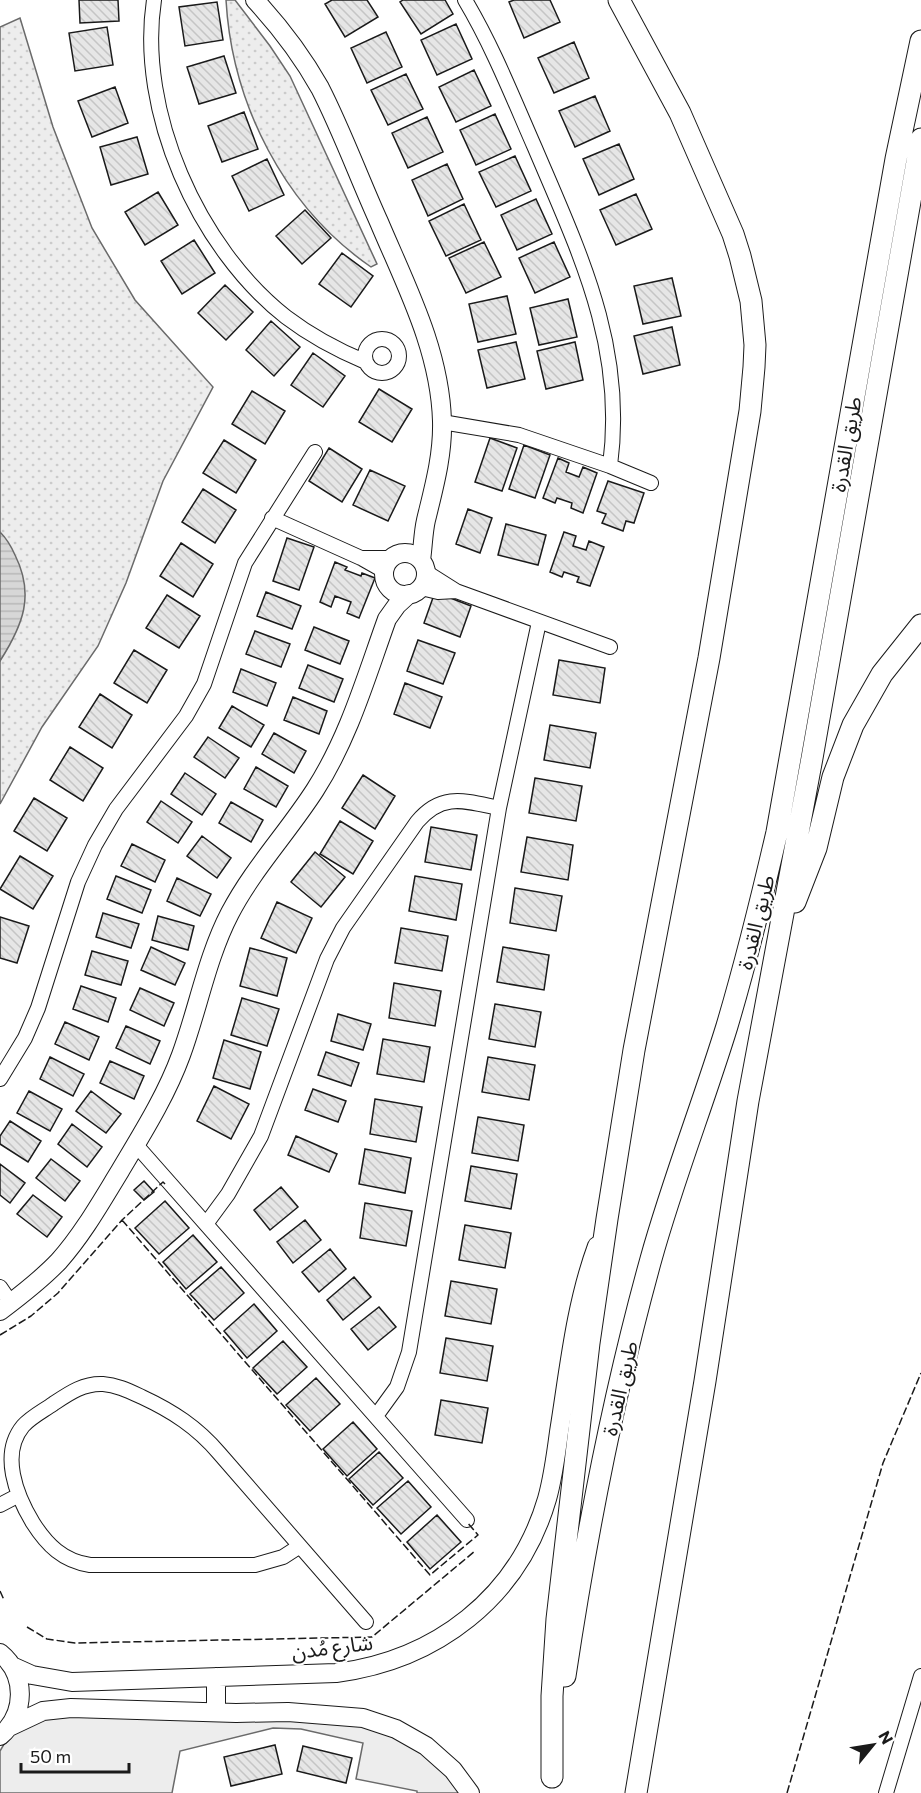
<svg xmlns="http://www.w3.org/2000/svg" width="921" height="1793" font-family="Commissioner,'Noto Sans Arabic',sans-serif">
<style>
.grass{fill:url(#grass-dots);stroke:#6a6a6a;stroke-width:1.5}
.garden{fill:#ededed;stroke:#6a6a6a;stroke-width:1.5}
.water{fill:url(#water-rules);stroke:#6a6a6a;stroke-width:1.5}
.building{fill:url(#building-back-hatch);stroke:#1a1a1a;stroke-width:1.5}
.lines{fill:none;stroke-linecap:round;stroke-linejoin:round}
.street-casing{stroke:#1a1a1a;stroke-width:16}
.secondary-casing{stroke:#1a1a1a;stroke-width:20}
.primary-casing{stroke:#1a1a1a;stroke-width:23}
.street{stroke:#fff;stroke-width:14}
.secondary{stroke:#fff;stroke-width:18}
.primary{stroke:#fff;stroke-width:21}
.fence{stroke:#1a1a1a;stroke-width:1.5;stroke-dasharray:8 3;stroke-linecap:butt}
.labels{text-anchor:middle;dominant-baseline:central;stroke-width:4.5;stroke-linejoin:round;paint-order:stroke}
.street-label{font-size:21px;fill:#1a1a1a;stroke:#fff}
</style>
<defs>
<pattern id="grass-dots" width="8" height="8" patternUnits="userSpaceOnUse" patternTransform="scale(1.5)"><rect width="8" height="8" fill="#ededed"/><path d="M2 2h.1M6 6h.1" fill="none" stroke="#cbcbcb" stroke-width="1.8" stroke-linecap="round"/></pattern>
<pattern id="water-rules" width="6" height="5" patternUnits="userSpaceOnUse" patternTransform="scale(1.5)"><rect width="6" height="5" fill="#d7d7d7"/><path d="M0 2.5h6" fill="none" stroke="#b8b8b8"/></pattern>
<pattern id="building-back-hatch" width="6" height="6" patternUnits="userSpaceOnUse" patternTransform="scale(1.5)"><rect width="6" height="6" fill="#e6e6e6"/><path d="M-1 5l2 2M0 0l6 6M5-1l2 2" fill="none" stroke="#c5c5c5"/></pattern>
</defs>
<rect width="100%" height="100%" fill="#fff"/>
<path class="grass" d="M226,0H235L270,46L290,76L377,264L371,267C284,207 232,104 226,0Z
M20,18L53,127L92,228L135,300L213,387L163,481L126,583L98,646L42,727L0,804V27Z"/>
<path class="garden" d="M321,1712L410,1736L465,1793H417V1791L356,1779L363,1743L301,1729L273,1728L180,1751L172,1793H0V1751L7,1739L38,1713Z"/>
<path class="water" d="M0,532C7,539 11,546 15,555C35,595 23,625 0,661Z"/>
<path class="building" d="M79,0H118L119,21L80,23Z
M332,0H367L378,17L345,37L325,4Z
M403,0H445L453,14L421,34L400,2Z
M514,0H550L560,22L524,38L509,2Z
M217,2L223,40L185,46L179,7Z
M456,24L472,59L437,75L421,40Z
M107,27L113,65L75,71L69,33Z
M386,32L402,67L367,83L351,48Z
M574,42L589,78L554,93L538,58Z
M224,56L236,93L199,104L187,67Z
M474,70L491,106L456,122L439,87Z
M406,74L423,109L388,125L371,90Z
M115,87L128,123L92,137L78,101Z
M595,96L610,131L575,147L559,111Z
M244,112L258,149L222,162L208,126Z
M495,114L511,149L476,165L460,130Z
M427,117L443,152L408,168L392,133Z
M137,137L148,174L111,185L100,147Z
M619,144L634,179L599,195L583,159Z
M515,156L531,191L496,207L479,172Z
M267,159L284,195L249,211L232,176Z
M447,164L463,199L428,216L412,180Z
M158,192L178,225L145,245L125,212Z
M636,194L652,229L616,245L600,210Z
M536,199L552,234L517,250L501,215Z
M464,204L481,240L446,256L429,221Z
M305,210L331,238L302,264L276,236Z
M194,240L215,273L182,294L161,261Z
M484,242L501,277L466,293L449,258Z
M554,242L570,277L535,293L519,258Z
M342,253L373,276L351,307L319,284Z
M672,278L681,316L643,324L634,286Z
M225,285L253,312L226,340L198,313Z
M507,296L516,334L478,342L469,304Z
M568,299L577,337L539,345L530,308Z
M271,321L300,347L274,376L246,350Z
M672,327L680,365L643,374L634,336Z
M516,342L525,379L487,388L478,350Z
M575,342L583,380L546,389L537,351Z
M313,353L345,376L323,407L291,385Z
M379,389L412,409L392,442L359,422Z
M252,391L285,411L265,444L232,424Z
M490,438L517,448L502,491L475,482Z
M224,440L256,460L236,493L203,473Z
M524,445L550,455L535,498L509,489Z
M329,448L362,469L342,502L309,481Z
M558,458L569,463L566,472L579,477L583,467L597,473L583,513L571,508L572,503L557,498L555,503L543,498Z
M370,470L405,486L388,521L353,505Z
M608,481L644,493L634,523L626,521L623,531L602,523L606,514L597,511Z
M203,489L236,510L215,543L182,522Z
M468,509L492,518L480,553L456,544Z
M506,524L546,535L538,565L498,555Z
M564,532L576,536L573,546L586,550L589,541L604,547L590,586L577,582L579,577L564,572L562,577L550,572Z
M287,538L314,547L299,590L273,581Z
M181,543L213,564L193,597L160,576Z
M335,562L347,567L345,570L361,576L362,573L375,578L359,618L347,613L351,602L335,596L331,607L320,602Z
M266,592L301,606L292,629L257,616Z
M435,592L471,606L460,637L424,623Z
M167,595L200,616L179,648L146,628Z
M314,627L349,641L340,664L305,650Z
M255,631L290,644L281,667L246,654Z
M418,640L455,653L443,684L407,671Z
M134,650L167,670L147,703L114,683Z
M559,660L605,668L600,703L553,695Z
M308,665L343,679L334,702L299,688Z
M241,669L276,683L267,706L233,692Z
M405,683L442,697L430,728L394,714Z
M100,694L132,715L112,748L79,727Z
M293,697L327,711L319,734L284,720Z
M232,706L264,725L251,747L219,728Z
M550,725L596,733L590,768L544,760Z
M274,733L306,751L294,773L262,754Z
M208,737L239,758L225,778L194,757Z
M70,747L103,768L83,801L50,780Z
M256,767L288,786L276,807L244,789Z
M185,773L216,794L202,815L171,794Z
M363,775L395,796L375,829L342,808Z
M535,778L582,786L576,821L529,813Z
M34,798L67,818L47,851L14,831Z
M161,801L192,822L178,843L147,822Z
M231,802L263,820L251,842L219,823Z
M340,821L373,841L353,874L320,854Z
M431,827L477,835L471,870L425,862Z
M202,836L231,858L217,878L187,856Z
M527,837L573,845L568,880L521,872Z
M132,844L165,860L155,882L121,866Z
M315,852L345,877L321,907L291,882Z
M20,856L53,876L33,909L0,889Z
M116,876L151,890L142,913L107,899Z
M415,876L462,884L456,920L409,911Z
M177,878L211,894L200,916L167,901Z
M515,888L562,896L556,931L510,923Z
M277,902L312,918L296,953L261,938Z
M103,913L139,924L131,948L96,937Z
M158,916L194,926L188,950L152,940Z
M0,917L29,926L17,963L0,958Z
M401,928L448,936L442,971L395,963Z
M151,947L185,963L175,985L141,970Z
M503,947L549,955L544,990L497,982Z
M250,948L287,958L277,996L240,986Z
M92,951L128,961L121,985L85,975Z
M394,983L441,991L435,1026L389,1018Z
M81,986L116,998L108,1022L73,1009Z
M140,988L174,1003L164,1026L130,1010Z
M242,998L279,1009L267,1046L231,1035Z
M495,1004L541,1012L535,1047L489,1039Z
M338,1014L371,1024L363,1050L331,1041Z
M65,1022L99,1037L89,1060L55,1044Z
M126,1026L160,1041L150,1064L116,1048Z
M383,1039L430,1047L424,1082L377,1074Z
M224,1040L261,1052L250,1089L213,1078Z
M326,1052L359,1063L351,1086L318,1075Z
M50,1057L84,1074L73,1096L40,1079Z
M488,1057L535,1065L529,1100L482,1092Z
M110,1061L144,1076L134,1099L100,1083Z
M214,1086L249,1104L231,1139L197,1121Z
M313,1089L346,1101L338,1122L305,1110Z
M29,1091L62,1109L50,1131L17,1113Z
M91,1091L121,1114L106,1133L76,1111Z
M375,1099L422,1107L416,1142L370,1134Z
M478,1117L524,1125L518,1161L472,1153Z
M10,1121L41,1141L28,1162L0,1144V1136Z
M72,1124L102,1147L87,1167L58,1144Z
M296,1136L337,1154L329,1172L288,1155Z
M365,1149L411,1158L405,1193L359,1184Z
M51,1159L80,1181L65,1201L36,1178Z
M0,1164L25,1183L10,1203L0,1195Z
M471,1166L517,1174L511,1209L465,1201Z
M144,1181L154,1192L144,1200L134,1190Z
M281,1187L298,1207L270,1230L254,1210Z
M33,1195L62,1217L47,1237L17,1214Z
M165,1201L189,1228L159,1254L135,1228Z
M365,1203L412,1211L406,1246L360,1238Z
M305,1220L321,1240L293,1263L277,1242Z
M465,1225L511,1233L505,1268L459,1260Z
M193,1235L217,1262L186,1289L163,1262Z
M330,1249L346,1269L319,1292L302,1272Z
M221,1267L244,1293L214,1320L190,1294Z
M354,1277L371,1297L343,1320L327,1300Z
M451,1281L497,1289L491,1324L445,1316Z
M254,1304L277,1331L247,1358L224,1331Z
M379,1307L396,1327L368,1350L351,1329Z
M446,1338L493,1346L487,1381L440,1373Z
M283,1341L307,1367L277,1394L253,1368Z
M316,1378L340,1404L310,1431L286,1405Z
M441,1400L488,1408L482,1443L435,1435Z
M353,1422L377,1449L347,1476L323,1449Z
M379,1452L403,1478L373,1505L349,1479Z
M408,1481L431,1507L401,1534L377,1508Z
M437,1515L461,1542L430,1569L407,1542Z
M275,1745L282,1774L231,1786L224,1757Z
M303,1746L352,1758L346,1783L297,1771Z"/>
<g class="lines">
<defs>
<path id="street" d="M154,0C137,111 198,248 286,317C311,336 337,350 366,362
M465,0C493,47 513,98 535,148C580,254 626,347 610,466
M365 356a17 17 0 1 1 34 0a17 17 0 1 1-34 0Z
M442,422L519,435L610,466L651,483
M272,518L361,558L384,571
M361,558H391
M426,572L456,591L610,647
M421,588L438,592L456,591
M0,1079L25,1038L38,1008L78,882L95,845L116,809L186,716L204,684L245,563L315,452
M136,1145L467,1520
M206,1224L228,1194L261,1136L327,959L343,928L417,822C442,792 465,801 499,808
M0,1287L11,1303
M376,1416L397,1387L409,1352L499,808L539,622
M0,1505L19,1495
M300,1546L283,1557L255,1565H90C63,1561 47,1545 33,1523C16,1495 0,1454 23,1426C31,1417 43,1411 53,1404C68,1394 83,1383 103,1384C117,1385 129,1391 142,1397C172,1411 197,1427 219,1453L366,1622
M886,1793L921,1676"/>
<path id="secondary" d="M255,0C280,27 302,56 320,88C342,131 359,178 379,222C406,286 440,350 442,421C443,455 434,487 426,520C423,533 423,547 421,560
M384 574a21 21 0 1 1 42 0a21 21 0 1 1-42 0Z
M0,1311C20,1296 41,1280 59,1261C83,1234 101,1202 120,1171C142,1134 166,1096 181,1055C198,1009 207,957 230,913C253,869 288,832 315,790C349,737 366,677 387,619L397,605L409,594
M0,1653C27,1675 26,1714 0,1736
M12,1666L32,1675L72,1682L336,1673C436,1660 518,1598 547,1499C553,1478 556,1455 559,1432C569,1370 575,1306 597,1246
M216,1677V1712
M9,1727L43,1711L71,1708L236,1713L288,1712L363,1718L396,1729L426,1746L453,1770L470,1793"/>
<path id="primary" d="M795,902L816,848L833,777L853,725L882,674L921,625
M565,1676C586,1536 613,1396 651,1259C673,1180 703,1104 727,1026C746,962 762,897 777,832L896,159L921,41
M552,1777V1696L557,1619L589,1343L607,1219L634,1050L709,658L750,411L754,367L755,345L751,301L740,256L733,234L680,113L619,0
M636,1793L705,1381L748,1101L812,758L921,139"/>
</defs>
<use href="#street" class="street-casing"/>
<use href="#secondary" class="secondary-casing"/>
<use href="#primary" class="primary-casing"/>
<use href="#street" class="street"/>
<use href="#secondary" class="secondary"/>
<use href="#primary" class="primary"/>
<path class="fence" d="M122,1220L430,1575L478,1535L467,1522
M0,1335L31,1316L58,1293L122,1220L163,1182L165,1184
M0,1591L4,1600
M27,1627L47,1639L75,1643L372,1637L475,1551
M787,1793L883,1463L921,1373"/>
</g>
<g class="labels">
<g class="street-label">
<text transform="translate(845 444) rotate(-80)">طريق القدرة</text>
<text transform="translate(755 922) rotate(-76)">طريق القدرة</text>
<text transform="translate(619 1388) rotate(-77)">طريق القدرة</text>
<text transform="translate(332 1646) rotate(-7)">شارع مُدن</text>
</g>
</g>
<g transform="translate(873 1745) rotate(60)" stroke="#ffffff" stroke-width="4.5" paint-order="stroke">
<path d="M0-4.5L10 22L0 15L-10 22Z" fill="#1a1a1a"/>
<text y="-9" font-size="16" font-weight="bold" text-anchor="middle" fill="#1a1a1a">N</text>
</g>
<path d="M21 1763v9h108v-9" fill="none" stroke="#1a1a1a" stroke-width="3"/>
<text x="30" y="1763" font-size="18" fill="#1a1a1a" stroke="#ffffff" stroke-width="4.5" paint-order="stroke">50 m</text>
</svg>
